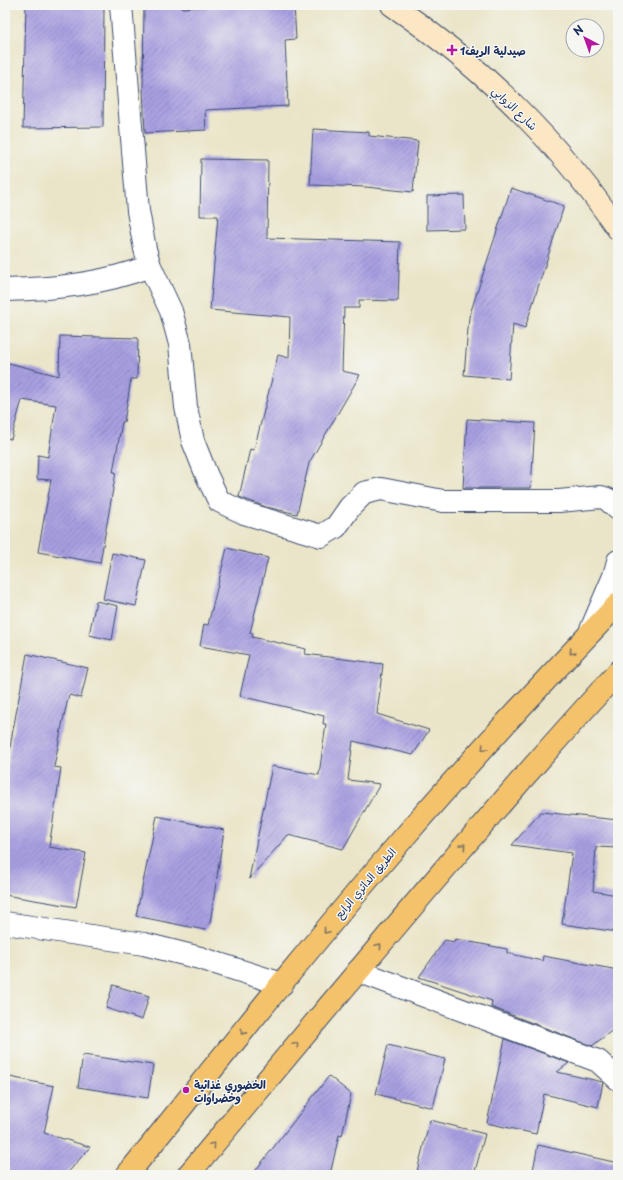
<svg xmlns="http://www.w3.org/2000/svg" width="623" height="1180" font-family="'Playpen Sans','Playpen Sans Arabic',sans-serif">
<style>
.building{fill:url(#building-hatch)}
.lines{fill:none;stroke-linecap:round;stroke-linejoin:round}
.street-casing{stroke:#3a4a6e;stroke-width:24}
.secondary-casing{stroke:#3a4a6e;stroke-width:24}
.primary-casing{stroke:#3a4a6e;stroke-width:24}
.street{stroke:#fff;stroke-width:22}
.secondary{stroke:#fbe7c3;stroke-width:22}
.primary{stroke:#f4c26a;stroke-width:22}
.oneway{stroke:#7d7163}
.poi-dot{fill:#b5179e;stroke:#f6f6f2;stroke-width:1.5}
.labels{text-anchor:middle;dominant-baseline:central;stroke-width:3;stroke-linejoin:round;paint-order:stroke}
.poi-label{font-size:11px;font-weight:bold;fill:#1b2f5e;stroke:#f6f6f2;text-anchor:start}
.street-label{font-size:11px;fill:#1b2f5e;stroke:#f6f6f2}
</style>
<defs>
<pattern id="building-hatch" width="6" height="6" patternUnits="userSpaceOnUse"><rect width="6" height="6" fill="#a89fe1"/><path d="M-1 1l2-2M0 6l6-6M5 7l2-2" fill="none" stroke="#8882ba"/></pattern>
</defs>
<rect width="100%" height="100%" fill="#f6f6f2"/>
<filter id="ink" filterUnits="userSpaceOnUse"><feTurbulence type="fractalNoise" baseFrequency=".025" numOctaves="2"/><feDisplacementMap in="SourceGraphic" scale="8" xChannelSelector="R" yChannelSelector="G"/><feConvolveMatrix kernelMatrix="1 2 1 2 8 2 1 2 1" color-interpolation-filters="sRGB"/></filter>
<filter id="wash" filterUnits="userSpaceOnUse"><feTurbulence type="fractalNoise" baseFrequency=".012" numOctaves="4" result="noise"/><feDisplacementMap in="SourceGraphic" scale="16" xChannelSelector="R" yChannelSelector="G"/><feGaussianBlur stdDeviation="0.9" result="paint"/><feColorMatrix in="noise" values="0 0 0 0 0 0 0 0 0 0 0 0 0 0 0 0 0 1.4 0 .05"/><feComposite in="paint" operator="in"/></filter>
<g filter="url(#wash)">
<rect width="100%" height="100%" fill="#eae5c8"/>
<g id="blocks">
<path class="building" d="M26,5H104L103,127L23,128Z
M144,5L182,6V8L229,5H294L296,39L285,40L288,106L205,110L206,130L145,133L143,88Z
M313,129L369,132V136L418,141L413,192L366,187L310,185Z
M201,159L268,160L267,238L400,242L398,301L359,300V308H344L342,371L360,375L309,463L297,514L266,507L239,497L250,449L254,450L278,355L289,358L290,317L210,310L218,216H200Z
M511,188L564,206L525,328L513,324L509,379L464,375L469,317Z
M464,195L465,229L427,230V196Z
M60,336L138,338L137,379H131L124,422H122L113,472H116L100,563L38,552L51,480L37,479L38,455L48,457L56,405L22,400L11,439L5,438V362L59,376Z
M467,419L535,423L531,488H463Z
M227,548L268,558L250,633H253L252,637L306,649L305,654L383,664L377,714L429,730L413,755L353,741L348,780L380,784L343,849L288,835L249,879L272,766L319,775L326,724H323L324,716L240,696L249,655L200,646L204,624L208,625Z
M112,553L146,560L136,606L103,599Z
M96,601L118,606L112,640L89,635Z
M27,654L88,668L81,698L69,695L63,720L54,767L61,768L49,847L86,853L76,907L5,895V787L11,741Z
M541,812L618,820V848L596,847L593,891L618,895V932L562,924L572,853L512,845Z
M157,816L224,830L210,923L205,930L136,916Z
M455,939L507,949V953L542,961L543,956L618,970V1026L592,1046L491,1007L492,1001L419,977L445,940L454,942Z
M113,985L149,996L142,1020L106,1008Z
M505,1039L569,1063L557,1072L603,1082L598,1107L544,1094L536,1134L487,1123Z
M388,1045L445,1059L433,1108L376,1094Z
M83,1055L153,1065L148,1098L78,1087Z
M5,1076L54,1086L44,1133L90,1147L66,1175H5Z
M329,1076L351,1094L342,1136L339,1135L330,1175H252Z
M430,1120L485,1134L474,1175H416Z
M538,1145L618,1163V1175H532Z"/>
</g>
</g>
<g filter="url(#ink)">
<use href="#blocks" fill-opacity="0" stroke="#3a4a6e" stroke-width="1"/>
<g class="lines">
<defs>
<path id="street" d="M150,266L171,311L180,344L186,407L193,441L207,476L219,501L244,513L321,536L336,527L350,507L364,493L381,489L443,501H559L601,497L607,499L618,509
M5,290C55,289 103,284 150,266L145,249L138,211L121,5
M590,632L614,576L618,561
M5,923L144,944L200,958L282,984
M358,971L598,1061L618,1079"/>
<path id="secondary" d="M392,5C480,65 558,142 618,229"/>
<path id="primary" d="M127,1175C219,1061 310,946 406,835C474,756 546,679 618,604
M188,1175C329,1006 469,835 618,672"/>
</defs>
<use href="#street" class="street-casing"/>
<use href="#secondary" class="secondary-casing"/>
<use href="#primary" class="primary-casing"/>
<use href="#street" class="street"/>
<use href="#secondary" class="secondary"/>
<use href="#primary" class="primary"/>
</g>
<defs><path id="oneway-chevron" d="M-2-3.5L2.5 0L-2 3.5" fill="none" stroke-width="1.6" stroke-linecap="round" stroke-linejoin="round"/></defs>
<g class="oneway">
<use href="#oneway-chevron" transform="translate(572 652) rotate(133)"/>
<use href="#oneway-chevron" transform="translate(484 748) rotate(132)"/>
<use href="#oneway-chevron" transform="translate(463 846) rotate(-49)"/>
<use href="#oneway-chevron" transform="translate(326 931) rotate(130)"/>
<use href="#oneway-chevron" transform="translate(379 946) rotate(-50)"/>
<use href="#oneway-chevron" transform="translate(243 1032) rotate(129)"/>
<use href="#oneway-chevron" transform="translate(296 1045) rotate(-50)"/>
<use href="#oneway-chevron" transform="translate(213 1145) rotate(-50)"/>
</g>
</g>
<g class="poi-dot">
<path d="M450 44h4v4h4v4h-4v4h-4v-4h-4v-4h4z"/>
<circle cx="186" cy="1090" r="4"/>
</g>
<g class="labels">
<g class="poi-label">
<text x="460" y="50">صيدلية الريف1</text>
<text x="194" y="1084">الخضوري غذائية<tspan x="194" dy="13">وخضراوات</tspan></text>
</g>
<g class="street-label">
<text transform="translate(515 108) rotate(44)">شارع الزوابي</text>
<text transform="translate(365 883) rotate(-50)">الطريق الدائري الرابع</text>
</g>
</g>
<rect width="623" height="1180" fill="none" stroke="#f6f6f2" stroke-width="20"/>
<g transform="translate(585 38) rotate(319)"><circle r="19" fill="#f6f6f2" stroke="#9ea6b7"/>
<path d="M0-3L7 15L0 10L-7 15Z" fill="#b5179e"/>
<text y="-6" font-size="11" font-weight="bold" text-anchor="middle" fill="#1b2f5e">N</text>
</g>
</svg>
